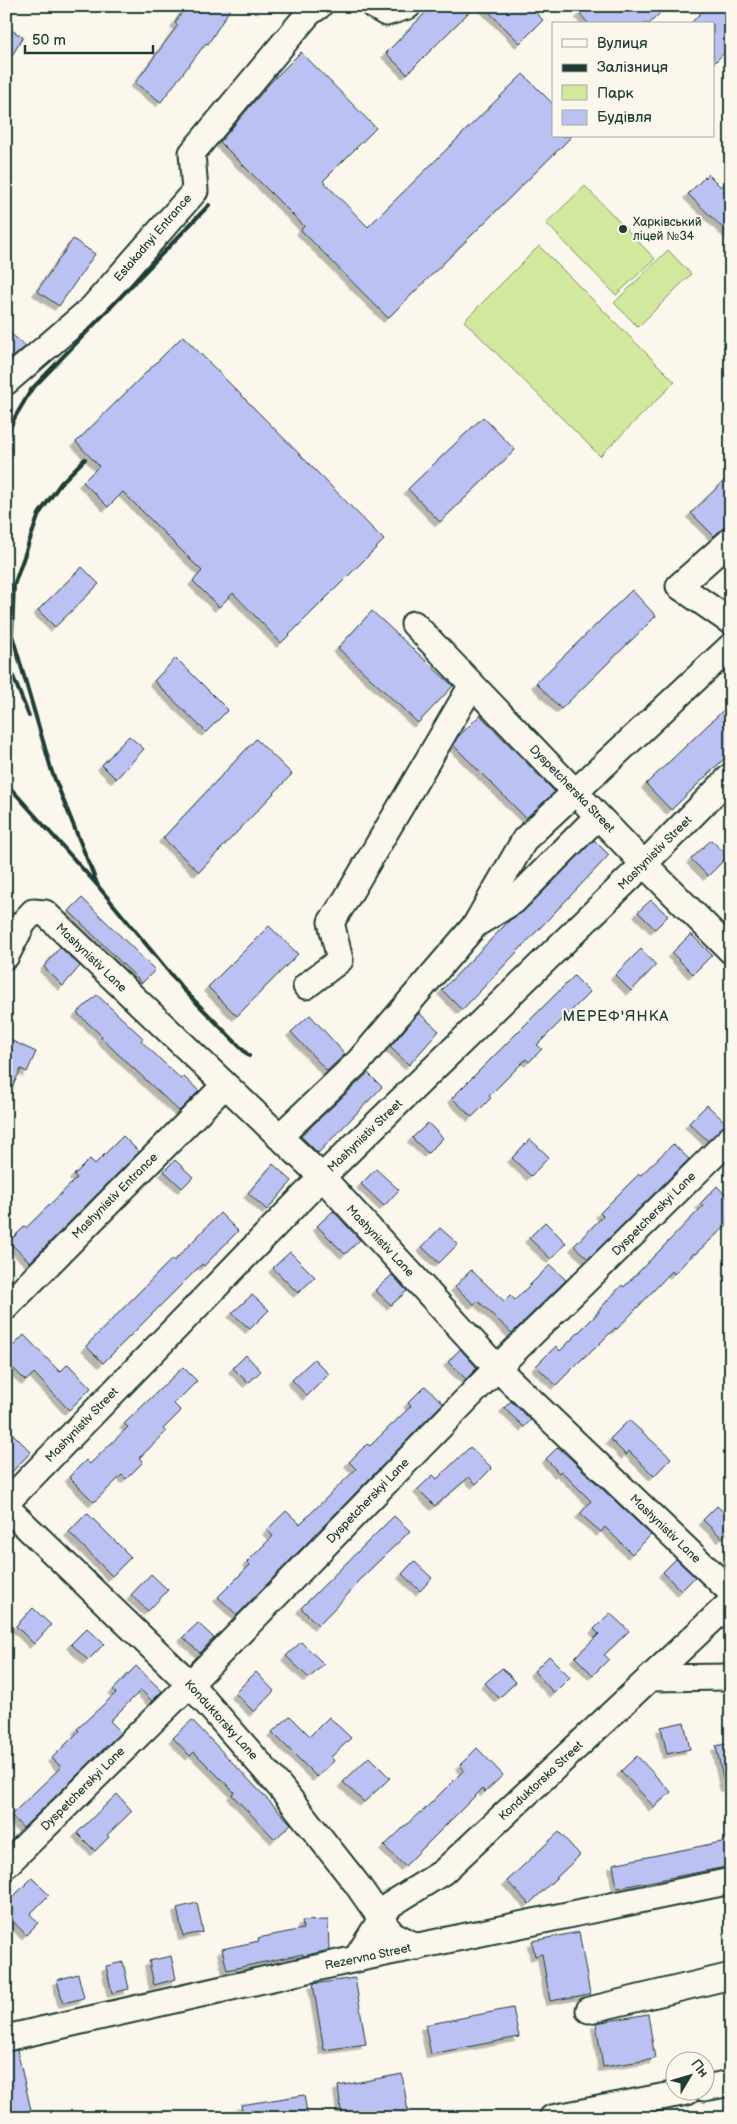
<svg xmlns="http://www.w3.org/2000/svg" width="737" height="2124" font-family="'Balsamiq Sans',sans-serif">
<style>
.green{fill:#d2e89c;stroke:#789268}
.building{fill:#bcc1f3;stroke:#1f3d34;filter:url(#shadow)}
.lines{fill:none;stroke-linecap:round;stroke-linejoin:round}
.minor-casing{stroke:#1f3d34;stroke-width:29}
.minor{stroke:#fbf7ec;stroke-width:25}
.rail{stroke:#1f3d34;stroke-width:4}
.poi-dot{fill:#1f3d34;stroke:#fbf7ec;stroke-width:2}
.labels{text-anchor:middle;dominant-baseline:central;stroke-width:4;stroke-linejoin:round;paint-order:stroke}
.poi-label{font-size:12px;fill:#1f3d34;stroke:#fbf7ec;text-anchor:start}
.street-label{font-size:12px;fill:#1f3d34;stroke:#fbf7ec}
.quarter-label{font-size:15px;letter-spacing:1px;fill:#1f3d34;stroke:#fbf7ec}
</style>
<defs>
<filter id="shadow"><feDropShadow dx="-4.5" dy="4.5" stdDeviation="0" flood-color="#0004"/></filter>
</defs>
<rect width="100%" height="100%" fill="#fbf7ec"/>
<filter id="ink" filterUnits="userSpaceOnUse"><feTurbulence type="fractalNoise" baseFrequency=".02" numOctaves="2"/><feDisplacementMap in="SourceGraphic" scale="10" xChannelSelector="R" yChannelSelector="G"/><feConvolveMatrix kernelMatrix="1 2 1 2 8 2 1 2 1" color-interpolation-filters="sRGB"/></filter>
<g filter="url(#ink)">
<path class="green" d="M585,186L655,259L616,295L546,223Z
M539,246L675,382L600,456L464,321Z
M668,250L691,274L638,327L614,303Z"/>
<path class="building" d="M186,6H232L208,44L206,43L161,102L135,83L178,25L175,23Z
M432,6H475L407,74L386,53Z
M483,6H529L543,20L520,43Z
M587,6H667L649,24H589L580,14Z
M708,6H731V46L713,64V24H690Z
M6,27L23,37L6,66Z
M301,52L376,128L323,181L368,227L523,74L553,104V136H572L388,318L301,230L304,226L220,142L270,83Z
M708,174L721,187L731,178V236L688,194Z
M73,239L95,254L59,306L37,291Z
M6,330L26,346L6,363Z
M183,336L384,540L281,643L233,593L219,607L193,581L202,571L123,492L108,507L83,482L99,466L76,442Z
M483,417L515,450L440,522L408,489Z
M731,474V521L714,536L691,513Z
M82,567L99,584L55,627L38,610Z
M632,590L656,616L561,709L536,683Z
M372,611L453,686L418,723L338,648Z
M176,658L228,710L206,732L154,681Z
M731,703V752L671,810L646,784Z
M480,715L555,792L526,818L453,745L457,738Z
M129,736L144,749L116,779L102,765Z
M256,739L292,774L199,872L163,838Z
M594,840L609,855L462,1010L442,990L510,920L524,911Z
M711,840L728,856L708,876L691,859Z
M82,898L155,970L142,983L69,911Z
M651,900L668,916L655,929L638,912Z
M269,926L298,954L237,1016L208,987Z
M691,934L712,955L693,974L672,953Z
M60,947L80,966L63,986L44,967Z
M641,949L656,965L631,991L615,975Z
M574,976L590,992L537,1045L542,1049L529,1062L526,1059L489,1096L491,1098L472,1117L452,1098Z
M97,995L143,1038L141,1041L181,1079L184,1077L199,1091L179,1111L101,1038L102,1036L77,1013Z
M419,1013L439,1031L409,1065L390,1047Z
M310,1015L345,1054L327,1071L291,1032Z
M6,1038L36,1052L27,1072L21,1069L6,1100Z
M368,1073L382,1087L318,1153L301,1136Z
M707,1105L727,1124L708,1141L689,1123Z
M428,1123L443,1138L428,1153L412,1138Z
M123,1136L139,1152L30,1262L9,1242L25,1226L26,1228L77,1178L74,1175L90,1159L95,1164Z
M530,1139L549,1157L531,1176L512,1158Z
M673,1144L689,1159L588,1259L574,1246L603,1216L600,1213L639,1174L641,1175Z
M175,1160L193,1177L182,1188L164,1171Z
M273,1164L292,1181L267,1210L248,1193Z
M376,1169L399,1190L384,1206L361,1184Z
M717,1186L731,1201V1221L695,1254L694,1253L674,1274L672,1271L617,1329L615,1328L588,1355L587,1354L556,1385L536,1366L556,1346L560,1351L599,1312L598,1311L622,1285L624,1287L703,1206L700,1204Z
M333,1211L360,1240L345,1254L317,1226Z
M220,1213L238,1231L204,1266L202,1264L103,1363L86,1346L172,1259L174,1261Z
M545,1222L566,1243L551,1259L529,1238Z
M440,1228L458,1244L439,1263L422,1247Z
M290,1252L315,1277L298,1293L273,1268Z
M550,1265L566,1280L512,1333L478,1301L474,1304L455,1287L471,1270L504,1301L510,1295L515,1300Z
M392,1275L407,1291L391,1305L375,1290Z
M252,1295L269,1310L250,1329L232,1313Z
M24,1335L60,1372L68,1364L91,1388L69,1410L34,1373L26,1381L6,1361V1353Z
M460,1349L477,1368L466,1379L448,1362Z
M246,1355L261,1371L248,1383L233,1368Z
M314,1359L329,1374L307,1396L292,1380Z
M183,1367L197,1381L174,1404L181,1411L163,1429L166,1432L139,1458L143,1462L126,1479L122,1475L94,1502L69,1477L86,1460L90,1464L128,1427L124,1424Z
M425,1386L443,1403L237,1615L218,1597L250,1565L247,1562L273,1536L267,1530L286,1511L300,1524L356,1469L349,1462L367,1444L370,1446L411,1406L408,1403Z
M511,1401L531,1420L524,1427L504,1408Z
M629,1420L671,1458L654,1476L629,1451L626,1455L610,1439Z
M6,1427L31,1452L6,1478Z
M470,1447L492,1468L476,1484L469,1477L435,1506L418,1489L433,1475L437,1479Z
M558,1447L651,1535L632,1554L605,1527L601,1532L580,1514L591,1501L561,1471L559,1473L546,1459Z
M717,1506L731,1519V1528L722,1538L703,1520Z
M87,1513L131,1557L112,1576L69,1532Z
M394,1516L410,1531L356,1583L357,1585L318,1625L301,1608Z
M676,1559L695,1577L681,1591L663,1572Z
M414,1561L432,1578L420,1591L402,1574Z
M151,1574L168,1590L148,1611L131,1595Z
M33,1608L51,1625L34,1644L16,1626Z
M610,1613L629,1631L604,1655L609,1659L593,1675L575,1657L599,1634L594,1629Z
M198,1623L214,1638L200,1653L183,1637Z
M87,1628L104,1644L88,1660L71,1644Z
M301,1642L324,1664L309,1678L286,1656Z
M549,1656L570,1677L554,1693L534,1671Z
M136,1666L162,1691L152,1701L141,1690L110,1721L121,1732L23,1828L11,1815L61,1767L52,1758L79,1731L77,1729L116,1693L113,1690Z
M502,1668L516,1682L499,1698L485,1683Z
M256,1672L274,1691L254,1712L235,1693Z
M290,1716L310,1736L329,1717L351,1738L331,1757L334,1761L317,1777L272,1732Z
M192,1720L291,1824L275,1839L232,1795L234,1792L194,1752L190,1756L173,1738Z
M684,1722L690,1749L667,1754L661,1727Z
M731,1743V1786L725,1787L716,1746Z
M477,1748L503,1775L485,1792L482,1789L405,1866L384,1846L420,1812L421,1813L464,1770L460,1765Z
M637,1756L671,1792L654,1807L621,1771Z
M369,1757L390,1778L364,1802L343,1782Z
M117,1794L132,1811L107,1835L109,1837L95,1851L77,1833Z
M559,1832L580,1855L529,1904L507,1881Z
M731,1840V1866L617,1888L613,1864Z
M32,1878L49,1895L30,1914L38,1923L26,1935L6,1914V1904Z
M197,1903L203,1932L183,1936L177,1908Z
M328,1920L329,1950L303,1956V1954L227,1970L222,1949L259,1941L258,1938L303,1929L302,1921Z
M579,1932L590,1994L550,2001L542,1954L535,1956L532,1941Z
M171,1956L176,1979L154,1985L149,1961Z
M123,1962L129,1989L112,1993L106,1966Z
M78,1974L84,1998L63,2003L57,1980Z
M355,1978L366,2044L324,2050L313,1984Z
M513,2008L519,2037L431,2054L425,2025Z
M648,2014L655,2059L603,2067L596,2023Z
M17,2050L31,2110L6,2116V2052Z
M402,2074L408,2112L375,2118H342L338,2086Z
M304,2095L308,2118H243L241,2105Z"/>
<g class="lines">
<defs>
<path id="minor" d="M374,6L386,13L408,6
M6,382L92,308L195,191L192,153L309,13L319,6
M731,540L679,586L731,622
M414,624L644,864L731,951
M477,922L525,839L731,646
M6,956L23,923L33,912L45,913L322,1177L497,1368L731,1592
M306,986L340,960L331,922L345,901L472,685
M279,1137L359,1061L476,924L514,901L598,816
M6,1307L224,1086
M6,1503L322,1177L644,864L731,776
M6,1507L190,1684L281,1788L356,1883L391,1933L417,1947
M650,1678L731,1677
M6,1865L190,1684L497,1368L731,1138
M356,1959L390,1905L443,1872L731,1602
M589,2010L731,1976
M6,2038L356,1959L731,1881
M704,2088L731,2083
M552,2118L687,2092"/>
</defs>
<use href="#minor" class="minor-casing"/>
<use href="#minor" class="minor"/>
<path class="rail" d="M6,437L15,417L31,390L209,205
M85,459L61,483L39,514L14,585L12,635L52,772L98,886
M6,659L29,716
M6,783L98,886L183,989L249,1056"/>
</g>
</g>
<circle class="poi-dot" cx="623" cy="229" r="5"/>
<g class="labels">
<g class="poi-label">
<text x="633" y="222">Харківський<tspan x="633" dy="14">ліцей №34</tspan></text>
</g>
<g class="street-label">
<text transform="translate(153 238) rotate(-49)">Estakadnyi Entrance</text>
<text transform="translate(572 789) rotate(46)">Dyspetcherska Street</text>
<text transform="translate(655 853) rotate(-45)">Mashynistiv Street</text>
<text transform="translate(91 958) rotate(44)">Mashynistiv Lane</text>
<text transform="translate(365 1136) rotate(-44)">Mashynistiv Street</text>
<text transform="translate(115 1196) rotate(-45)">Mashynistiv Entrance</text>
<text transform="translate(654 1214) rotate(-45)">Dyspetcherskyi Lane</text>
<text transform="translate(380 1241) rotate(47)">Mashynistiv Lane</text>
<text transform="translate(82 1425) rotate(-46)">Mashynistiv Street</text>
<text transform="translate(368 1501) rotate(-46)">Dyspetcherskyi Lane</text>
<text transform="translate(665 1529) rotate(44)">Mashynistiv Lane</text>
<text transform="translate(221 1720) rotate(48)">Konduktorsky Lane</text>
<text transform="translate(541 1781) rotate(-43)">Konduktorska Street</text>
<text transform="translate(83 1789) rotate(-45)">Dyspetcherskyi Lane</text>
<text transform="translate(368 1957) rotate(-12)">Rezervna Street</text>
</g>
<g class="quarter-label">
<text x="616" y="1016">МЕРЕФ'ЯНКА</text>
</g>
</g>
<rect width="737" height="2124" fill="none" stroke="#fbf7ec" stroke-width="25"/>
<rect x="12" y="12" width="712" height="2099" fill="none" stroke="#1f3d34" stroke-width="2" filter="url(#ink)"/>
<rect x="552" y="22" width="162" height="115" fill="#fbf7ec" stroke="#a3ada2"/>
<rect x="562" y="39" width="25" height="8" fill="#fbf7ec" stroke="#a3ada2"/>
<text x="597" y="48" font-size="15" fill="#1f3d34">Вулиця</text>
<rect x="562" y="64" width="25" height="8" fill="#1f3d34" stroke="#a3ada2"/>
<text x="597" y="72" font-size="15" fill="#1f3d34">Залізниця</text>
<rect x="562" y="85" width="25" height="15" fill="#d2e89c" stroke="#a3ada2"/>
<text x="597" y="98" font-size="15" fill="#1f3d34">Парк</text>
<rect x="562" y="110" width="25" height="15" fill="#bcc1f3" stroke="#a3ada2"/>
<text x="597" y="122" font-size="15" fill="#1f3d34">Будівля</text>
<g transform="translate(690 2076) rotate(52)"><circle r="24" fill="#fbf7ec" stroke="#a3ada2"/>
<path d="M0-4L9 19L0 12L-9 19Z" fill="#1f3d34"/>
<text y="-8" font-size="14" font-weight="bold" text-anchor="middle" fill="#1f3d34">Пн</text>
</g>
<path d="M25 45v8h128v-8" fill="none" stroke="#1f3d34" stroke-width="2.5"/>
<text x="32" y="45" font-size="15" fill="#1f3d34" stroke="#fbf7ec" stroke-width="4" paint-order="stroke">50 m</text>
</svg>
